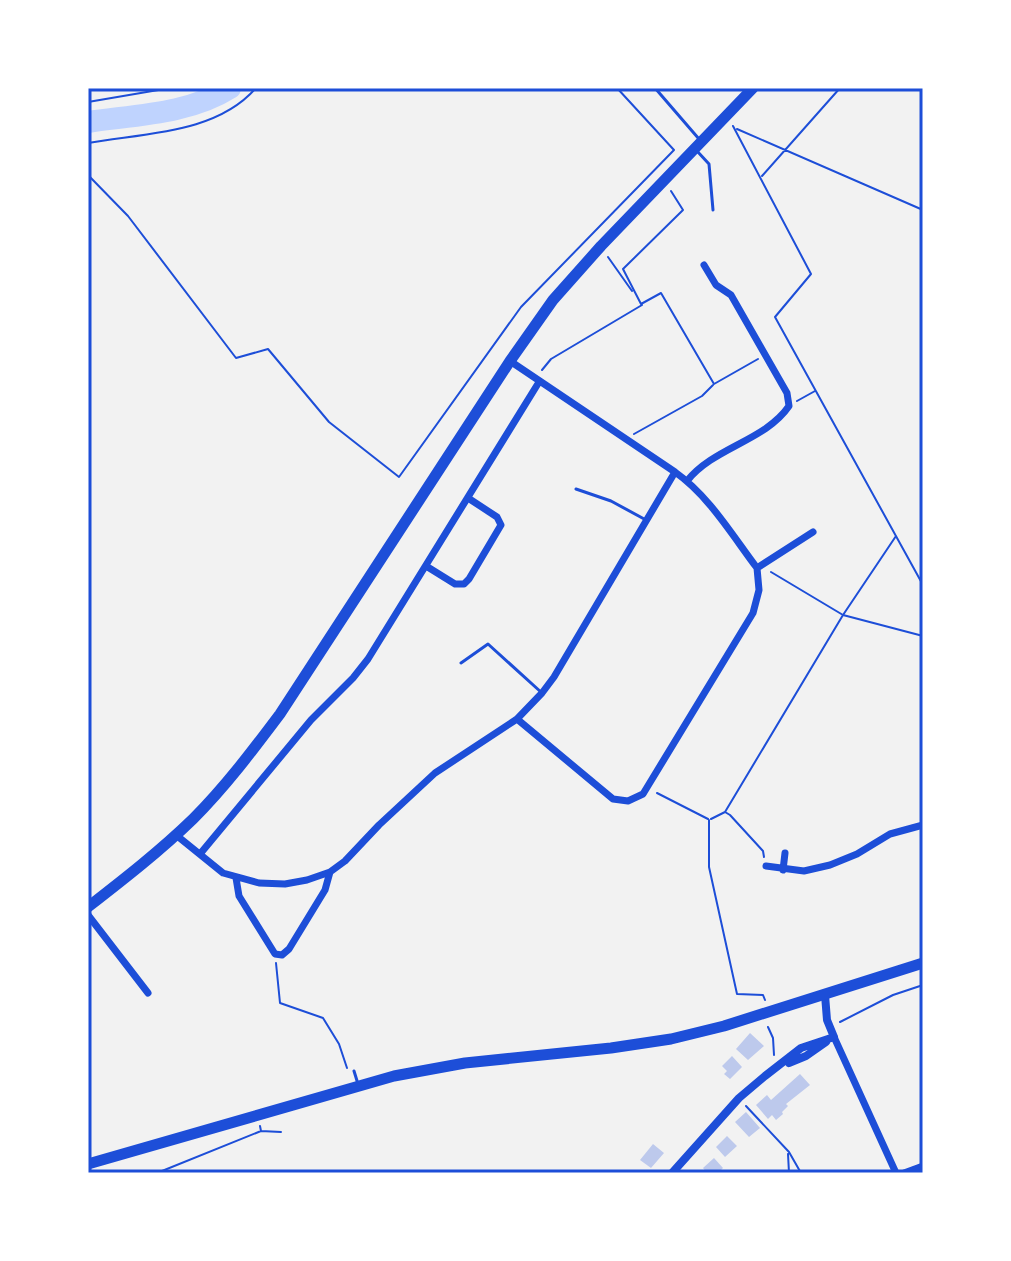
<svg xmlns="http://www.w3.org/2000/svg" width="1011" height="1261" font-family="Commissioner,sans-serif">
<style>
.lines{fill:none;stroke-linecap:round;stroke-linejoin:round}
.river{stroke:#bfd3fe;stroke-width:22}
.building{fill:#bdc9ec}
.path{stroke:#1d4ed8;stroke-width:2}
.service{stroke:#1d4ed8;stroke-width:3}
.minor{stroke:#1d4ed8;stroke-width:7}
.tertiary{stroke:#1d4ed8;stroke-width:8}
.primary{stroke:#1d4ed8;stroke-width:11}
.neatline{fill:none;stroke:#1d4ed8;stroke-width:3}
</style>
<rect width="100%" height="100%" fill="#f2f2f2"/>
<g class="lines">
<path class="river" d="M88,122C135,115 189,114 230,88"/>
</g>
<path class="building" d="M750,1033L764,1046L748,1060L736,1049Z
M732,1056L742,1067L730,1079L724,1074L727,1071L722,1066Z
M800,1074L810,1085L786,1104L788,1106L782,1112L783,1114L776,1120L772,1115L768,1119L756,1105L767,1095L771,1100Z
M746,1112L760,1128L749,1137L735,1122Z
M727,1136L737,1146L725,1157L716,1147Z
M653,1144L664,1153L651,1168L640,1160Z
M714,1158L723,1168L718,1173H707L703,1168Z"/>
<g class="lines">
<path class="path" d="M88,102L170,88
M733,126L811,274L775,317L923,585
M737,129L923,210
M88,143C144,133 216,134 256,88
M88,175L128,216L236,358L268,349L329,422L399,477L521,307L674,150L617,88
M762,176L840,88
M671,191L683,210L623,269L641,304L661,293L714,384L758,359
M608,257L632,291
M542,370L551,359L642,305
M797,401L815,391
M634,434L702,396L713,385
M771,572L843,615L923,636
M657,793L708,819
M725,812L843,615L896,536
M711,819L725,812L730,815L763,851L764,857
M709,820V867L737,994L763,995L765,1000
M276,963L280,1003L323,1018L339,1044L347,1068
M840,1022L893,995L923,985
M768,1027L773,1038L774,1055
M746,1106L789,1152L801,1173
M260,1126L261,1131L281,1132
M788,1154L789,1173
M157,1173L261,1131"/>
<path class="service" d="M655,88L699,139
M697,151L709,164L713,210
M576,489L611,501L646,520
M461,663L488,644L542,693
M354,1071L358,1084"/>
<path class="minor" d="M675,472C709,496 732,535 757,568L813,532
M687,481C714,447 765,441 789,406L787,393L731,295L716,285L704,265
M426,566L455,584H464L469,579L501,525L497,517L468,498
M517,719L613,799L628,801L643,794L753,613L759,590L757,568
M176,835L223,873L259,883L285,884L307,880L330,872L345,861L379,825L435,773L517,719L542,693L554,677L675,472L510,361
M200,854L311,720L353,678L368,659L539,382
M766,866L804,871L830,865L857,854L890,834L923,825
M783,870L785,853
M236,878L239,896L275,954L282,955L289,949L325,890L330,872
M88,915L148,993
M834,1037L896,1173
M904,1173L923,1166"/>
<path class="tertiary" d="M825,995L827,1020L834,1037
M789,1063L806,1056L826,1042
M672,1173L739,1098L765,1076L801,1048L834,1037"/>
<path class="primary" d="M88,907C124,879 160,851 193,819C225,787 253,750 280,714L510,361L553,300L601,246L753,88
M88,1164L394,1076L465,1063L611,1048L671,1039L724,1026L923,963"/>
</g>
<rect width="1011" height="1261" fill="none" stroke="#ffffff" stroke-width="180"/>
<rect x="90" y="90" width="831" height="1081" class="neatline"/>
</svg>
